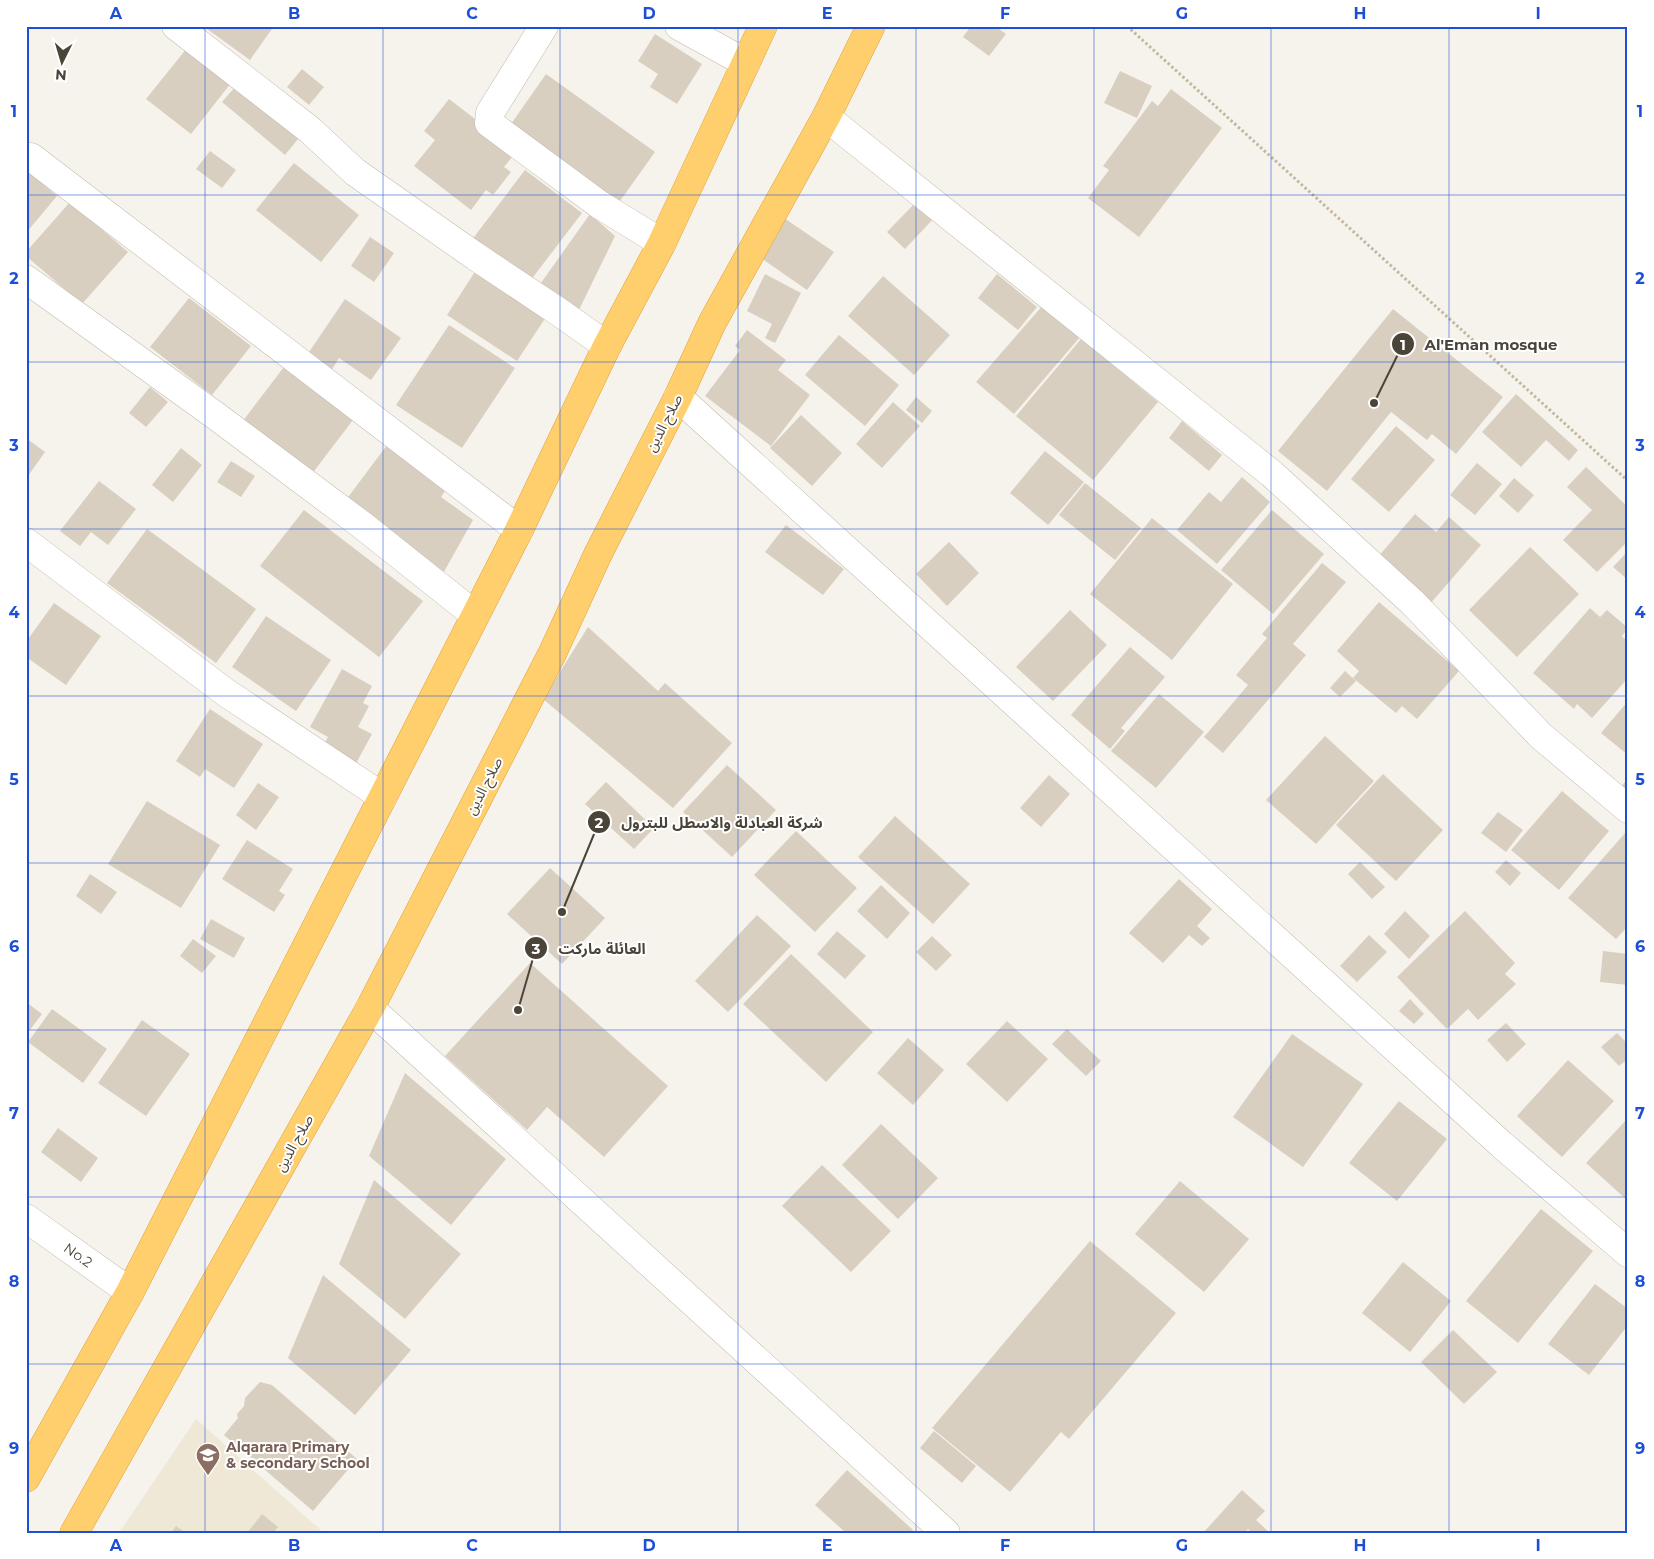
<svg xmlns="http://www.w3.org/2000/svg" width="1654" height="1559" font-family="Montserrat,'Noto Sans Arabic',sans-serif">
<style>
.education{fill:#efe8d6}
.building{fill:#d8cfc1}
.lines{fill:none;stroke-linecap:round;stroke-linejoin:round}
.minor-casing{stroke:#c2bbae;stroke-width:29}
.highway-casing{stroke:#e0a43c;stroke-width:29}
.path{stroke:#c4b79f;stroke-width:3;stroke-dasharray:2.5 2.5;stroke-linecap:butt}
.minor{stroke:#fff;stroke-width:28}
.highway{stroke:#ffcf6e;stroke-width:28}
.grid{fill:none;stroke:#1d4ed8;stroke-width:1;stroke-opacity:0.55}
.labels{text-anchor:middle;dominant-baseline:central;stroke-width:4;stroke-linejoin:round;paint-order:stroke}
.street-label{font-size:14px;fill:#4b4439;stroke:#fff}
.education-label{font-size:14px;font-weight:bold;fill:#785e54;stroke:#fff;text-anchor:start}
.leader{fill:none;stroke:#4b4439;stroke-width:2}
.callout-dot{fill:#4b4439;stroke:#fff;stroke-width:2}
.mark-label{font-size:15px;text-anchor:middle;font-weight:bold;fill:#fff}
.callout-label{font-size:15px;text-anchor:middle;font-weight:bold;fill:#4b4439;stroke:#fff;stroke-width:4;stroke-linejoin:round;paint-order:stroke}
.neatline{fill:none;stroke:#1d4ed8;stroke-width:2}
.grid-label{font-size:16px;text-anchor:middle;font-weight:bold;fill:#1d4ed8}
</style>
<rect width="100%" height="100%" fill="#f6f3ec"/>
<path class="education" d="M196,1419L324,1533H119Z"/>
<path class="building" d="M203,26H274L250,60Z
M971,26H995L1006,34L989,56L963,37Z
M655,34L702,64L677,104L650,87L658,74L638,61Z
M187,48L231,83L191,134L146,99Z
M302,69L324,87L309,105L287,87Z
M1120,71L1152,86L1137,118L1104,103Z
M546,74L655,152L615,208L576,182L582,174L511,124Z
M235,87L298,139L285,155L222,102Z
M1171,89L1222,128L1139,237L1088,198L1109,170L1103,166L1152,101L1158,106Z
M449,99L517,151L504,167L511,172L493,195L486,190L471,210L414,166L435,140L424,131Z
M210,151L236,170L222,188L196,169Z
M294,163L359,215L321,262L256,210Z
M26,170L57,196L26,233Z
M525,170L582,213L527,285L471,241Z
M917,201L935,217L905,249L887,232Z
M70,202L128,252L82,304L26,256V252Z
M590,214L615,236L575,318L536,290Z
M784,218L834,252L807,290L758,256Z
M370,237L394,253L374,282L351,266Z
M478,267L548,314L517,361L447,315Z
M765,274L801,293L775,343L765,338L772,324L747,311Z
M997,274L1037,307L1018,330L978,298Z
M883,276L950,335L914,375L848,316Z
M189,298L251,346L212,395L150,347Z
M345,299L401,338L371,380L339,358L331,371L307,355Z
M1043,305L1080,337L1014,414L976,382Z
M1393,309L1503,397L1456,454L1432,434L1427,440L1391,412L1327,491L1278,451Z
M449,325L515,368L462,448L396,405Z
M747,330L786,360L778,370L810,395L771,446L705,396L740,350L735,346Z
M839,335L899,385L865,426L805,375Z
M1081,339L1158,402L1093,480L1016,416Z
M287,363L356,416L308,479L239,426Z
M150,387L168,402L146,427L129,413Z
M1516,394L1578,450L1569,461L1546,440L1521,467L1482,432Z
M916,397L932,411L922,423L906,410Z
M893,402L920,426L882,468L856,444Z
M801,415L842,453L812,486L770,448Z
M1182,421L1222,455L1209,471L1169,438Z
M1396,426L1435,460L1389,512L1351,479Z
M26,438L45,452L28,476L26,475Z
M390,441L449,485L441,497L473,520L441,577L343,504Z
M181,448L202,465L173,502L152,485Z
M1045,451L1084,482L1048,525L1010,493Z
M231,461L255,476L241,497L217,482Z
M1477,463L1502,484L1475,515L1450,495Z
M1586,467L1628,507V541L1597,572L1563,540L1592,510L1567,487Z
M1242,477L1270,502L1217,564L1177,530L1209,492L1221,502Z
M1514,478L1534,495L1518,513L1499,496Z
M99,481L136,509L108,545L91,532L80,546L60,531Z
M1085,483L1141,528L1115,560L1059,515Z
M304,510L423,601L379,657L260,566Z
M1272,510L1324,554L1273,614L1221,570Z
M1415,514L1436,532L1449,517L1481,545L1430,604L1377,558Z
M1152,518L1233,584L1172,660L1090,594Z
M786,525L844,569L823,595L765,552Z
M147,529L256,609L216,663L107,583Z
M949,542L979,573L947,606L916,574Z
M1530,547L1579,594L1517,657L1469,610Z
M1628,551V580L1613,567Z
M1322,563L1346,582L1293,644L1306,655L1223,753L1204,737L1248,685L1236,675L1267,638L1262,634Z
M1379,602L1459,671L1417,719L1402,706L1396,713L1353,678L1359,671L1337,651Z
M54,603L101,636L66,685L26,657V642Z
M1590,608L1600,617L1607,610L1628,628L1622,636L1628,642V648L1626,650L1628,652V678L1592,718L1577,704L1574,709L1533,673Z
M1070,610L1107,645L1053,701L1016,667Z
M266,616L331,660L296,711L232,667Z
M588,627L658,691L665,683L732,743L673,808L543,699Z
M1130,647L1165,677L1121,728L1125,731L1110,749L1071,715Z
M342,669L372,686L363,703L369,706L358,727L372,734L353,769L320,752L328,737L310,727Z
M1345,671L1356,681L1340,697L1330,688Z
M1159,694L1204,732L1156,788L1111,751Z
M1628,701V755L1601,733Z
M210,709L263,744L234,788L205,769L200,777L176,761Z
M1325,736L1374,781L1316,844L1266,800Z
M727,765L776,810L732,857L683,812Z
M1383,774L1443,830L1396,881L1336,825Z
M1049,775L1070,794L1041,827L1020,808Z
M1628,778V800L1617,792Z
M606,782L654,828L634,849L585,804Z
M258,783L279,797L256,830L236,815Z
M1562,791L1609,831L1559,890L1511,850Z
M147,801L220,845L181,908L108,864Z
M1498,812L1523,830L1506,852L1481,833Z
M895,816L970,884L933,924L858,857Z
M796,831L857,888L815,932L754,875Z
M1626,832L1628,834V926L1616,939L1568,898Z
M247,840L293,869L279,891L285,895L274,912L222,879Z
M1506,860L1521,873L1510,886L1495,872Z
M1360,862L1385,887L1372,899L1348,874Z
M550,868L605,918L562,964L507,914Z
M90,874L117,892L101,914L76,896Z
M1179,879L1212,909L1197,926L1210,938L1202,946L1189,935L1163,963L1129,933Z
M881,885L910,913L887,939L857,911Z
M1405,911L1430,936L1409,959L1384,934Z
M1465,911L1515,963L1505,974L1516,984L1478,1020L1468,1009L1447,1029L1397,977Z
M757,915L791,946L728,1012L695,981Z
M211,919L245,938L234,958L200,939Z
M837,931L866,956L845,979L817,954Z
M1369,935L1387,952L1357,982L1340,966Z
M932,936L952,955L936,971L916,952Z
M193,939L216,956L202,973L180,956Z
M1603,951L1628,954V985L1600,982Z
M791,954L873,1032L826,1082L743,1004Z
M530,963L668,1086L604,1157L547,1107L527,1130L445,1056Z
M1410,999L1424,1014L1414,1024L1399,1011Z
M26,1002L42,1014L26,1035Z
M52,1009L107,1049L83,1083L28,1042Z
M142,1020L190,1054L146,1116L98,1083Z
M1007,1021L1048,1059L1007,1102L966,1064Z
M1506,1023L1526,1044L1507,1062L1487,1040Z
M1067,1029L1101,1061L1086,1076L1052,1044Z
M1617,1033L1628,1044V1059L1619,1066L1601,1047Z
M1292,1034L1363,1084L1303,1167L1233,1117Z
M908,1038L944,1070L913,1105L877,1073Z
M1568,1060L1614,1101L1562,1157L1517,1116Z
M405,1073L506,1159L451,1225L369,1156Z
M1399,1101L1447,1139L1397,1201L1349,1163Z
M1628,1118V1201L1586,1163Z
M881,1124L938,1178L898,1219L842,1165Z
M58,1128L98,1158L81,1182L41,1152Z
M822,1165L891,1231L851,1272L782,1206Z
M374,1180L461,1254L405,1319L339,1264Z
M1180,1181L1249,1239L1204,1292L1135,1234Z
M1541,1209L1593,1251L1518,1343L1466,1301Z
M1090,1241L1176,1313L1069,1439L1061,1432L1010,1492L932,1428Z
M1403,1262L1451,1301L1410,1352L1362,1313Z
M323,1275L411,1350L355,1415L288,1358Z
M1595,1284L1628,1309V1325L1589,1375L1548,1344Z
M1453,1330L1497,1372L1464,1404L1421,1362Z
M260,1382L272,1385L357,1459L313,1511L224,1435L238,1418L237,1414L244,1406L245,1398Z
M934,1431L976,1466L962,1483L920,1448Z
M847,1470L913,1530L911,1533H846L815,1505Z
M1242,1490L1265,1511L1256,1520L1270,1533H1252L1248,1529L1245,1533H1203Z
M262,1514L278,1527L273,1533H247Z
M176,1526L186,1533H171Z"/>
<g class="lines">
<defs>
<g id="minor">
<path d="M176,26L310,130L355,172L475,256L559,312L607,346"/>
<path d="M544,26L490,113L489,123L600,205L662,243"/>
<path d="M679,26L746,63"/>
<path d="M826,117L1272,474L1412,602L1541,736L1628,809"/>
<path d="M31,157L519,530"/>
<path d="M26,279L216,416L362,525L475,615"/>
<path d="M678,397L1502,1145L1628,1253"/>
<path d="M26,542L225,692L383,797"/>
<path d="M370,1008L946,1533"/>
<path id="s1" d="M26,1218L130,1292"/>
</g>
<path id="highway" d="M26,1478L130,1292L519,530L607,346L662,243L763,26
M74,1533L370,1008L552,654L598,554L678,397L712,323L826,117L871,26"/>
</defs>
<use href="#minor" class="minor-casing"/>
<use href="#highway" class="highway-casing"/>
<path class="path" d="M1127,26L1628,481"/>
<use href="#minor" class="minor"/>
<use href="#highway" class="highway"/>
</g>
<path class="grid" d="M205,26V1533M383,26V1533M560,26V1533M738,26V1533M916,26V1533M1094,26V1533M1271,26V1533M1449,26V1533M26,195H1628M26,362H1628M26,529H1628M26,696H1628M26,863H1628M26,1030H1628M26,1197H1628M26,1364H1628"/>
<defs>
<symbol id="school-pin" viewBox="-11 -11 22 30"><path d="M0 17L-7.5 6A9.5 9.5 0 1 1 7.5 6Z" fill="#8d6e63" stroke="#fff"/><path d="M0-5L7-2L0 1L-7-2ZM-4 1L0 2.5L4 1V4Q0 6-4 4Z" fill="#fff"/></symbol>
</defs>
<g fill-rule="evenodd">
<use href="#school-pin" x="194" y="1441" width="28" height="38"/>
</g>
<g class="labels">
<g class="street-label">
<text transform="translate(664 423) rotate(-63)">صلاح الدين</text>
<text transform="translate(484 786) rotate(-63)">صلاح الدين</text>
<text transform="translate(294 1143) rotate(-61)">صلاح الدين</text>
<text stroke="none"><textPath href="#s1" startOffset="64">No.2</textPath></text>
</g>
<g class="education-label">
<text x="226" y="1447">Alqarara Primary<tspan x="226" dy="16">&amp; secondary School</tspan></text>
</g>
</g>
<path class="leader" d="M1374 403L1403 344M562 912L599 822M518 1010L536 948"/>
<g class="callout-dot">
<circle cx="1374" cy="403" r="5"/>
<circle cx="562" cy="912" r="5"/>
<circle cx="518" cy="1010" r="5"/>
<circle cx="1403" cy="344" r="12"/>
<circle cx="599" cy="822" r="12"/>
<circle cx="536" cy="948" r="12"/>
</g>
<g class="mark-label">
<text x="1403" y="350">1</text>
<text x="599" y="828">2</text>
<text x="536" y="954">3</text>
</g>
<g class="callout-label">
<text x="1491" y="350">Al'Eman mosque</text>
<text x="722" y="828">شركة العبادلة والاسطل للبترول</text>
<text x="602" y="954">العائلة ماركت</text>
</g>
<rect width="1654" height="1559" fill="none" stroke="#ffffff" stroke-width="55"/>
<g transform="translate(62 62) rotate(185)" stroke="#ffffff" stroke-width="4" paint-order="stroke">
<path d="M0-4L9 19L0 12L-9 19Z" fill="#4b4439"/>
<text y="-8" font-size="14" font-weight="bold" text-anchor="middle" fill="#4b4439">N</text>
</g>
<rect x="28" y="28" width="1598" height="1504" class="neatline"/>
<g class="grid-label">
<text x="116" y="19">A</text>
<text x="294" y="19">B</text>
<text x="472" y="19">C</text>
<text x="649" y="19">D</text>
<text x="827" y="19">E</text>
<text x="1005" y="19">F</text>
<text x="1182" y="19">G</text>
<text x="1360" y="19">H</text>
<text x="1538" y="19">I</text>
<text x="14" y="117">1</text>
<text x="1640" y="117">1</text>
<text x="14" y="284">2</text>
<text x="1640" y="284">2</text>
<text x="14" y="451">3</text>
<text x="1640" y="451">3</text>
<text x="14" y="618">4</text>
<text x="1640" y="618">4</text>
<text x="14" y="785">5</text>
<text x="1640" y="785">5</text>
<text x="14" y="952">6</text>
<text x="1640" y="952">6</text>
<text x="14" y="1119">7</text>
<text x="1640" y="1119">7</text>
<text x="14" y="1287">8</text>
<text x="1640" y="1287">8</text>
<text x="14" y="1454">9</text>
<text x="1640" y="1454">9</text>
<text x="116" y="1551">A</text>
<text x="294" y="1551">B</text>
<text x="472" y="1551">C</text>
<text x="649" y="1551">D</text>
<text x="827" y="1551">E</text>
<text x="1005" y="1551">F</text>
<text x="1182" y="1551">G</text>
<text x="1360" y="1551">H</text>
<text x="1538" y="1551">I</text>
</g>
</svg>
